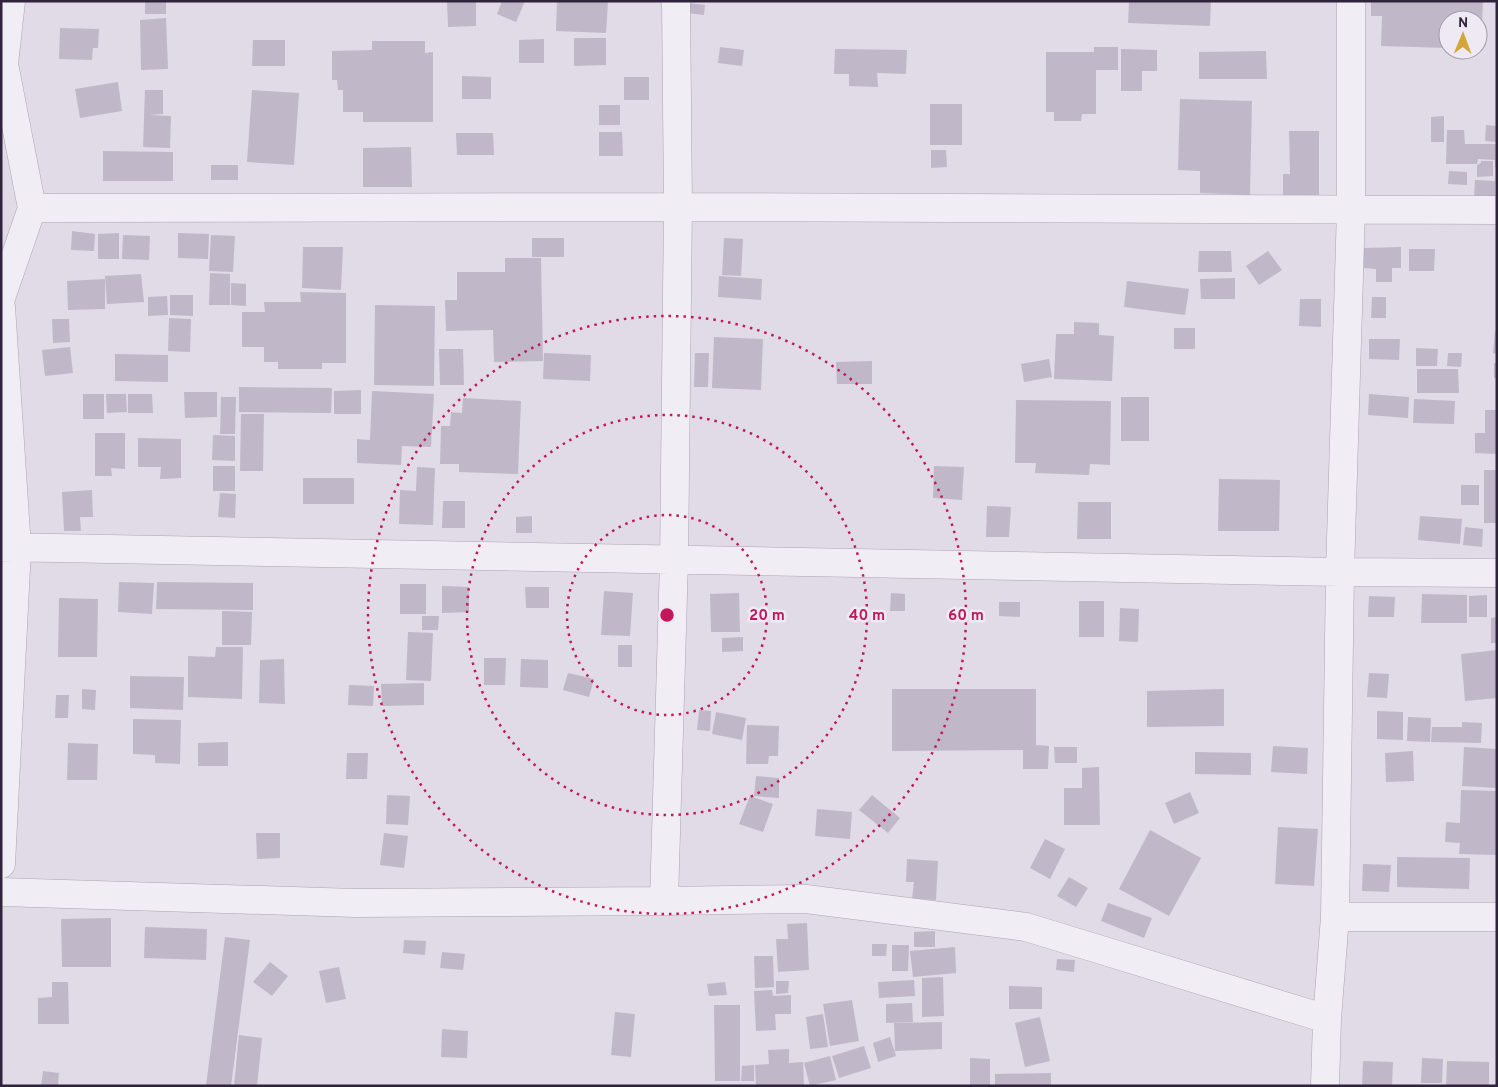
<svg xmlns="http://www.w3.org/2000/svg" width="1498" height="1087" font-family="Overpass,sans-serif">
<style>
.building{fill:#c0b8c9}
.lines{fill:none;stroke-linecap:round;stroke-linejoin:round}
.minor-casing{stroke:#aba4b3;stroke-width:29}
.minor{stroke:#f1edf5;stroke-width:28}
.ring{fill:none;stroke:#c2185b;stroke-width:2.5;stroke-dasharray:2.5 5}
.centre{fill:#c2185b;stroke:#eeeaf4;stroke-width:2.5}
.ring-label{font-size:15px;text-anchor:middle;font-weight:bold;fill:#c2185b;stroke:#eeeaf4;stroke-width:5;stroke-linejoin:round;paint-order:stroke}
</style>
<rect width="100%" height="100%" fill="#e0dbe6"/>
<path class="building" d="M145,1H166V14H145Z
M447,1H476V26L448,27Z
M502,1H525L516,22L497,14Z
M557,1L608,2L606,33L556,31Z
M1129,1H1211L1210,26L1128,23Z
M1371,1H1483L1481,49H1478V20H1448V48L1381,46L1382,16H1371Z
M688,3L705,5L704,15L687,13Z
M166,18L168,69L141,70L140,20Z
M60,28L99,29L98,48H93L92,60L59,59Z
M574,38H606V65L574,66Z
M544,39V63H519V40Z
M253,40H285V66H252Z
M372,41H425V53L433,52V122H363V112H343V90H338L337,80H332V51L372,50Z
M720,47L744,50L742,66L718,63Z
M1094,47H1118V70H1096V114H1082L1081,121H1054V112H1046V52H1094Z
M835,49L907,50L906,74L877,73L878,87L849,86V74H834Z
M1121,49L1157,50V71H1142V91H1121Z
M1266,51L1267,79H1199V52Z
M462,76L491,77V99H462Z
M624,77H649V100H624Z
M118,82L122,111L80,118L75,89Z
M145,90H163V114L149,115L171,116L170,148L143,147Z
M252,90L299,93L294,165L247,162Z
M1180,99L1252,101L1250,195L1200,193V171L1178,170Z
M930,104H962V145H930Z
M599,105H620V125H599Z
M1444,116V142H1431V117Z
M1486,125L1497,126V142L1485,141Z
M1447,130H1464L1465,144H1497V167H1495V160L1478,159L1477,164H1446Z
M1289,131H1319V196H1283V174H1290Z
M599,132H622L623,156H599Z
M456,133H493L494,155H457Z
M411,147L412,187H363V148Z
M931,150H946L947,167L931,168Z
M103,151L173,152V181H103Z
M1481,161H1493V176L1477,177V165L1481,163Z
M211,165H238V180H211Z
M1449,171L1467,172V185L1448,184Z
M1475,180L1495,181V200L1474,199Z
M72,231L95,234L94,251L71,250Z
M119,233V259H98V234Z
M178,233L209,234L208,259L178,258Z
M123,235L150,236L149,260L122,259Z
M211,235L235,236L233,272L209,271Z
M532,238H564V257H532Z
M724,238L743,239L741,276L722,275Z
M303,247H343L341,290L302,288Z
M1401,247V268H1392V282H1376V269L1364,268V248Z
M1409,249H1435L1434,271H1409Z
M1199,251H1231L1232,272H1198Z
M1268,251L1282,270L1259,285L1246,266Z
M505,258H541L543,361L494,362L493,330L446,331L445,300H457V272H505Z
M210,273L230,274V305H209Z
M141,274L144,302L107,304L105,276Z
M719,276L762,279L761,300L718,297Z
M1235,278V299H1201L1200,279Z
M105,279V309L68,310L67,281Z
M1127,281L1189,289L1185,315L1124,307Z
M231,283L246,284V306L231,305Z
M300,292L346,293V363H322V369H278V362H264V347H242V312H265L264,302H301Z
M170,295H193V316L170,315Z
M167,296L168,315L148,316V297Z
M1372,297H1386V318H1371Z
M1300,299H1321V327L1299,326Z
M375,305L435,306L434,386L374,385Z
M169,318L191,319L190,352L168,351Z
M52,319H69L70,342L53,343Z
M1074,322L1099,323V335L1114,336L1112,381L1054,379L1056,334H1074Z
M1174,328H1195V349H1174Z
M1495,331H1497V354L1493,353Z
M714,337L763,339L761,390L712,388Z
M1369,339H1400L1399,360L1369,359Z
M70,347L73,373L45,376L42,350Z
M1416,348L1438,349L1437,366H1416Z
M439,349H463L464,385H440Z
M544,353L591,355L590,381L543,379Z
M695,353H709L708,387H694Z
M1448,353H1462L1461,367L1447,366Z
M115,354L168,355V382L115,381Z
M1049,359L1052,377L1024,382L1021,364Z
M872,361V384H837L836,362Z
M1494,363H1497V378H1494Z
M1417,369H1458L1459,393H1417Z
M239,387L332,388L331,413L239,412Z
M361,390V414H334V391Z
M372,391L434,394L431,447L402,446L401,465L357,463V439L370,440Z
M184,392H217V417L185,418Z
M83,394H104V419H83Z
M106,394H126L127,412L107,413Z
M128,394H152L153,413H128Z
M1369,394L1409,397L1408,418L1368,415Z
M221,397H236L235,434H220Z
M1121,397H1149V441H1121Z
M463,398L521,401L518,474L459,472V464H440L441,426H450L451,412L462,413Z
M1414,399L1455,401L1454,424L1413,423Z
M1016,400L1111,401L1110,465L1090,464L1089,475L1035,473L1036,463H1015Z
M1485,410H1497V454L1475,453V433H1485Z
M241,414H264L263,471H240Z
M95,433H125V469L111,468L112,476H95Z
M213,435L235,436V461L212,460Z
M138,438L181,439V478L160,479L161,467H138Z
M213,466H235V491H213Z
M934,466L964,467L962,500L933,498Z
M417,467L435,468L433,525L399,524L400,490L416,491Z
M1484,470H1497V523H1484Z
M303,478H354V504H303Z
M1219,479L1280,480L1279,531H1218Z
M1461,485H1479V505H1461Z
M92,490L93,517H80L81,531H64L62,492Z
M220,493L236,494L235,518L218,517Z
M443,501H465V528H442Z
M1078,502H1111V539H1077Z
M987,506L1011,507L1009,537H986Z
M532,516V533H516V517Z
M1420,516L1462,519L1460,544L1418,540Z
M1465,527L1483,529L1482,547L1463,545Z
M119,582L154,583L152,614L118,612Z
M157,582L253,583V610L156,609Z
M400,584H426V614H400Z
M442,586L469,587V612L442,613Z
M525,587H549V608H526Z
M604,591L633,593L630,636L601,635Z
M739,593L740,632H711L710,594Z
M891,593L905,594V611H890Z
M1422,594L1467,595V623H1421Z
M1487,595V617H1469V596Z
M1369,596L1395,597L1394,617H1368Z
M59,598L98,599L97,657H58Z
M1079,601H1104V637H1079Z
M999,602H1020V617L999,616Z
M1120,608L1139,609L1138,642L1119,641Z
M222,611L252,612L251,645H222Z
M422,616H439L438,630H422Z
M1497,617V643H1491V618Z
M408,632L433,633L431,681L406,680Z
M743,637V651L722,652V638Z
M618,645H632V667H618Z
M216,647H243L242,699L188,697V656L215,657Z
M1497,650V698L1465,701L1461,654Z
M484,658H506L505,685H484Z
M284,659L285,704L259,703L260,660Z
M521,659L548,660V688L520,687Z
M568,673L594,679L589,697L563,690Z
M1369,673L1389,674L1387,698L1367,697Z
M130,676L184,677L183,710L130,708Z
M424,683V705L382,706L381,684Z
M349,685L374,686L373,706L348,705Z
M82,689L96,690L95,710L82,709Z
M892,689H1036V745L1049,746L1048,769H1023V750L892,751Z
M1224,689V726L1147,727V691Z
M56,695H69L68,718H55Z
M699,710L711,711L710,731L697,730Z
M1377,711L1403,712V740L1377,739Z
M716,712L746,718L742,740L712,734Z
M1408,717L1431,718L1430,742L1407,741Z
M133,719L181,720L180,764L155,763V755L133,754Z
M1462,722L1482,723L1481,743L1431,742L1432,727H1462Z
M747,725L779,726L778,756H769L768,764H746Z
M228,742V766H198V743Z
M68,743L98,744L97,780H67Z
M1273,746L1308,748L1307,774L1271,772Z
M1054,747H1077V763H1055Z
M1464,747L1497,749V788L1462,786Z
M1413,751L1414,781L1386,782L1385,753Z
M1195,752L1251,753V775L1195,774Z
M347,753H368L367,779H346Z
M1099,767L1100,825H1064V788H1082V768Z
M756,776L779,778V798L754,796Z
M1461,790L1497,791V855L1459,854L1460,843L1445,842L1446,822L1460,823Z
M1190,792L1199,813L1174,824L1165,803Z
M387,795L410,796L408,825L386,824Z
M872,795L900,818L888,833L859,810Z
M750,796L773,804L763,832L739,824Z
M817,809L852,812L850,839L815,836Z
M1278,827L1318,829L1314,886L1275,884Z
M1150,830L1201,858L1169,916L1119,889Z
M256,833H280V858L257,859Z
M384,833L408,836L404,868L380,865Z
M1045,839L1065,849L1050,879L1030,868Z
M1397,857L1470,858L1469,889L1397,887Z
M907,859L938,861L936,900L912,899L914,882H906Z
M1363,864L1391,865L1389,892L1362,891Z
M1069,877L1088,888L1076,907L1057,896Z
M1108,903L1152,918L1144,938L1101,921Z
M111,918V967H62L61,919Z
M807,923L809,970L778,972L776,939H788L787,924Z
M145,927L207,929L206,960L144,958Z
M935,931V947H914V932Z
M225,937L250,940L231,1086H206Z
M404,940L426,941L425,955L403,953Z
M872,944H887L886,956H872Z
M892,945H909L908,971H892Z
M955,947L956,973L913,977L910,951Z
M442,952L465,954L463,970L440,968Z
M754,956H773L774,987L755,988Z
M1057,959L1075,960L1074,972L1056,970Z
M270,962L288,976L272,996L253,982Z
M339,967L346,999L326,1003L319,971Z
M943,977L944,1016L922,1017V978Z
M914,980L915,996L879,998L878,982Z
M776,981H789L788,993L776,994Z
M52,982H68L69,1024H38V998L52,997Z
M725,982L727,995L709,996L707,984Z
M1009,986L1042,987V1009H1009Z
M772,990L773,996L791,995V1014H775L776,1030L756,1031L754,991Z
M852,1000L859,1041L830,1046L823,1004Z
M912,1003L913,1022L886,1023V1004Z
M714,1005H740V1081H715Z
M615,1012L635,1014L631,1057L611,1055Z
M823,1014L828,1047L810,1049L806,1017Z
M1040,1017L1050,1061L1025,1067L1015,1023Z
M942,1022V1049L895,1051L894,1023Z
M442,1029L468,1031L467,1058L441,1057Z
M239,1035L262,1038L257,1086H234Z
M890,1037L896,1056L878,1062L873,1043Z
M864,1046L871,1068L839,1078L832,1056Z
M789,1049V1063L803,1062L804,1086H756L755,1065L769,1064L768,1050Z
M830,1056L836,1080L810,1086L804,1063Z
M970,1058L990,1059V1086H970Z
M1422,1058L1443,1059L1442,1083H1421Z
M1363,1061L1393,1062L1392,1086H1362Z
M1447,1061L1489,1062V1086H1446Z
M754,1065V1081H741L742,1066Z
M43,1071L59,1073L58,1086H41Z
M1051,1073V1086H995V1074Z"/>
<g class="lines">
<defs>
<path id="minor" d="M32,208L678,207L1497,210
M1,298L32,208L4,64L11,1
M1,307L17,548L1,864
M1,547L1340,572L1497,573
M1,892L355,903L664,901L674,561L678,207L676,1
M664,901L806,899L1026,927L1327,1019
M1335,917H1497
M1325,1086L1327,1019L1335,917L1340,572L1351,210V1"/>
</defs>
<use href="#minor" class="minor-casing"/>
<use href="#minor" class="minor"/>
</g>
<g class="ring">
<circle cx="667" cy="615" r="100"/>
<circle cx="667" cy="615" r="200"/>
<circle cx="667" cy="615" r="299"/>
</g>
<circle cx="667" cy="615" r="8" class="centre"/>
<g class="ring-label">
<text x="767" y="620">20 m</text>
<text x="867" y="620">40 m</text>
<text x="966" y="620">60 m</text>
</g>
<rect width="1498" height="1087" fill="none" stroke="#30243d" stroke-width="5"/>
<g transform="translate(1463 35) rotate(1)"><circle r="24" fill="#eeeaf4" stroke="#a29bab"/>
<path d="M0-4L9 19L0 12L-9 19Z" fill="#d5a536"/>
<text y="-8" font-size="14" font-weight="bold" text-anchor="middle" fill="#30243d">N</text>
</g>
</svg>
